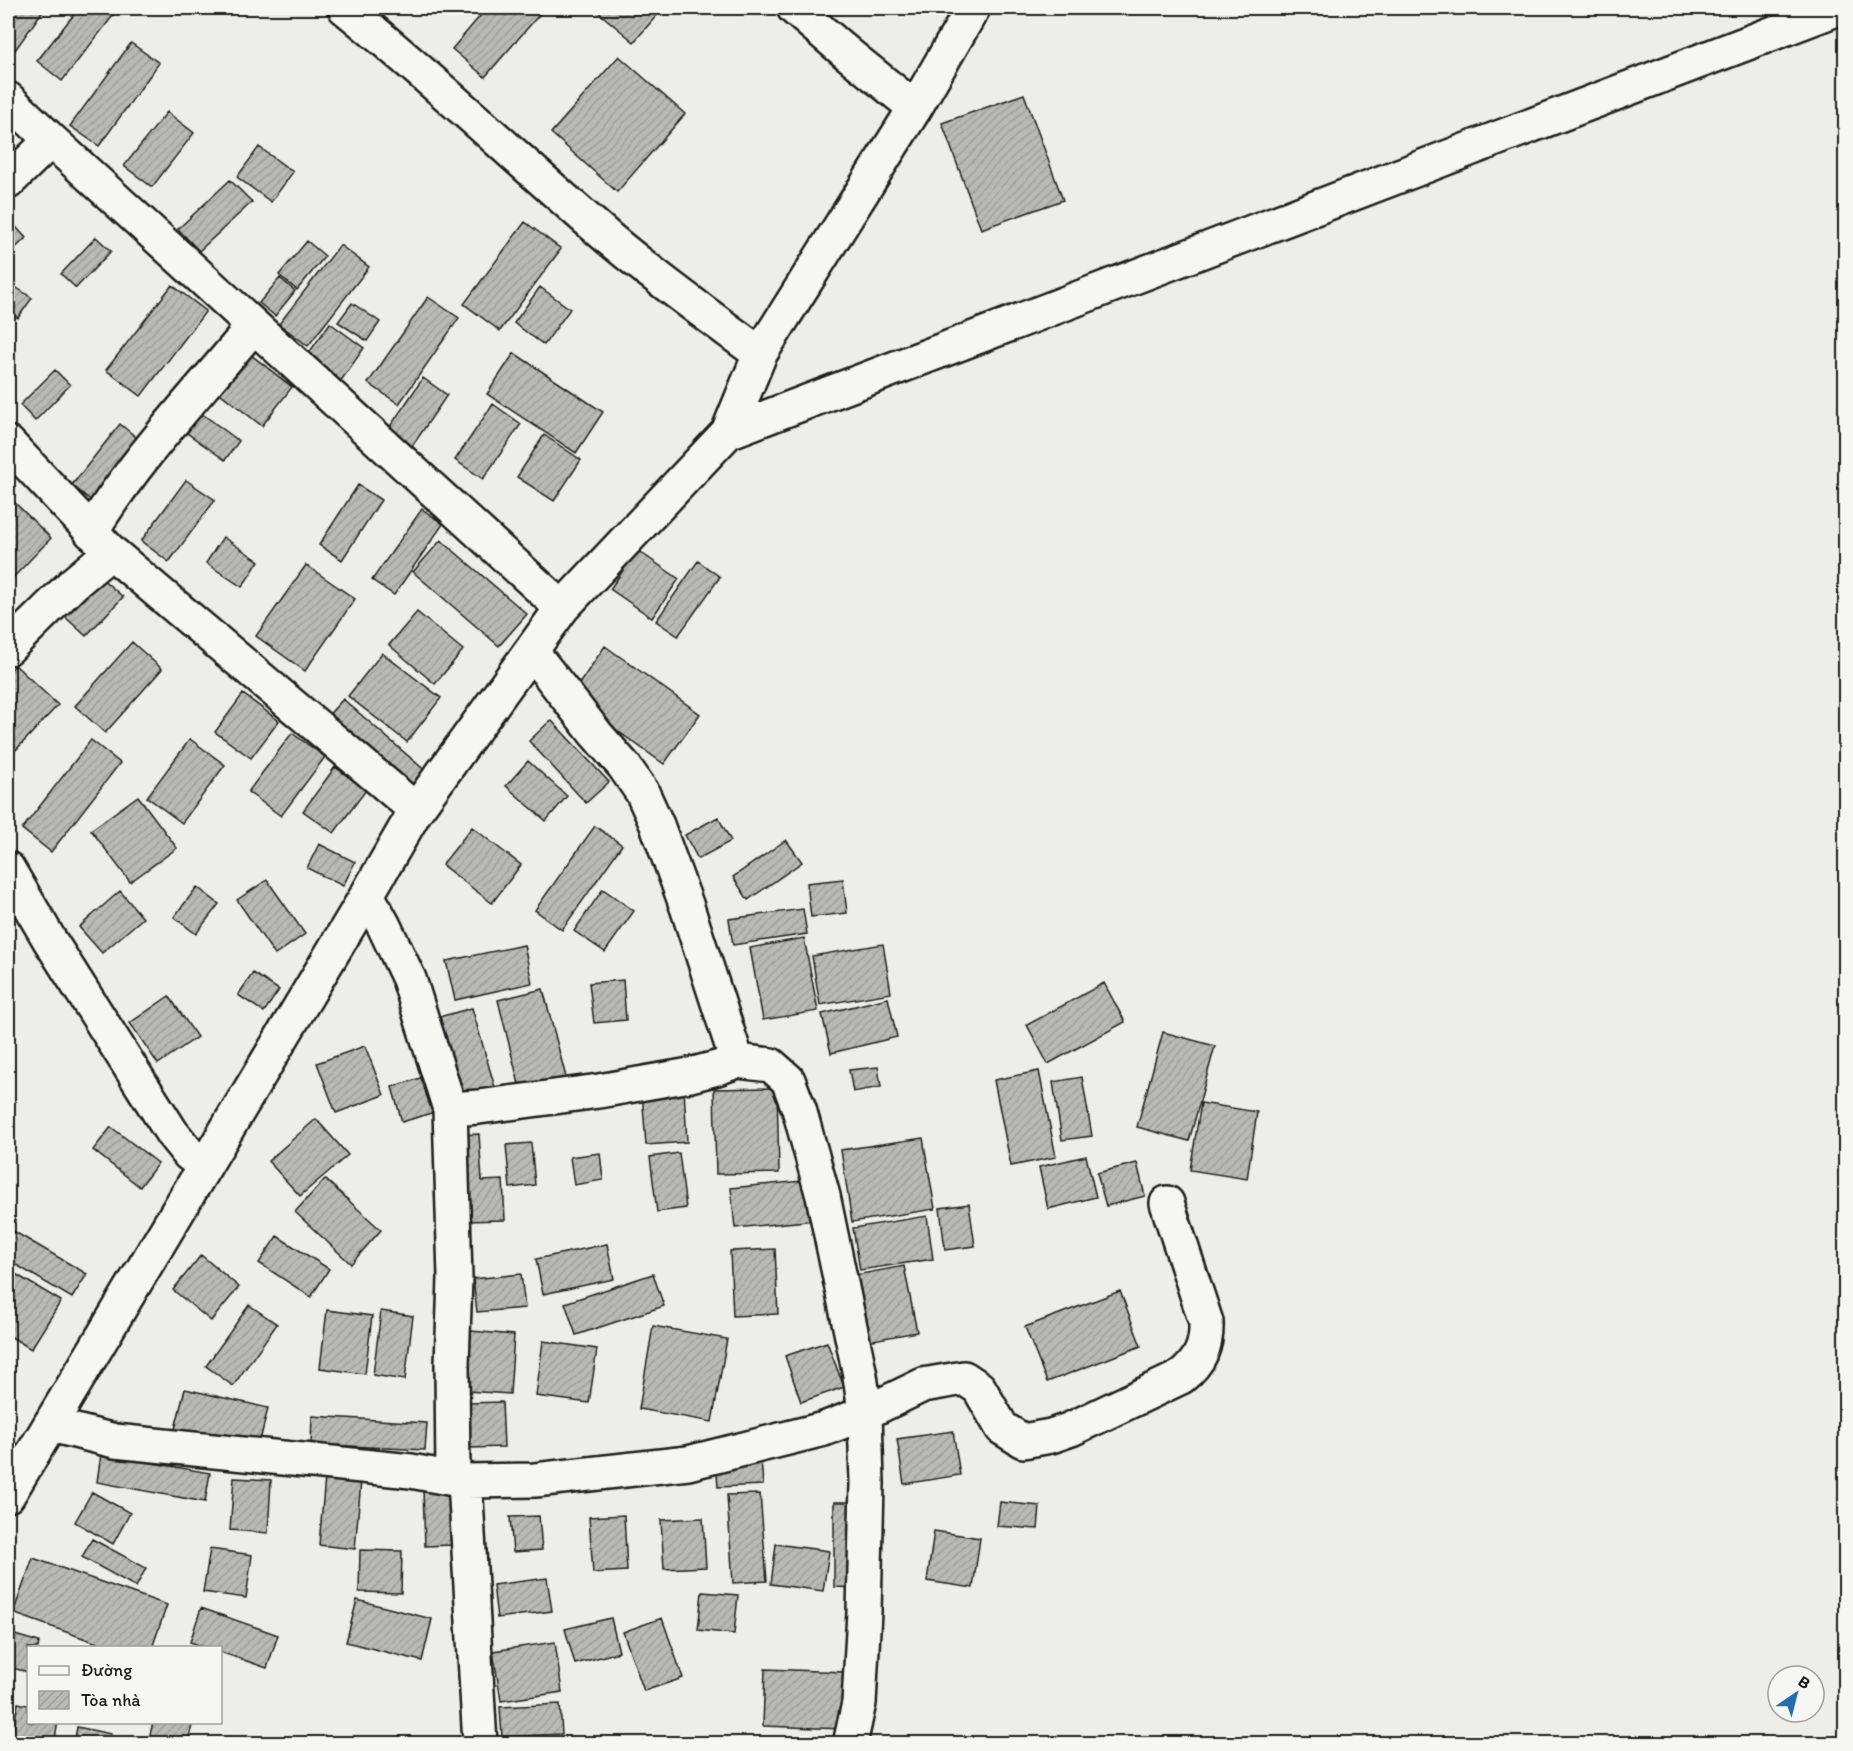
<svg xmlns="http://www.w3.org/2000/svg" width="1853" height="1751" font-family="Itim,sans-serif">
<style>
.building{fill:url(#building-hatch);stroke:#1c1c1c;stroke-width:1.5}
.lines{fill:none;stroke-linecap:round;stroke-linejoin:round}
.minor-casing{stroke:#1c1c1c;stroke-width:38}
.minor{stroke:#f6f6f2;stroke-width:33}
</style>
<defs>
<pattern id="building-hatch" width="6" height="6" patternUnits="userSpaceOnUse" patternTransform="scale(1.5)"><rect width="6" height="6" fill="#b9b9b6"/><path d="M-1 1l2-2M0 6l6-6M5 7l2-2" fill="none" stroke="#9e9e9c"/></pattern>
</defs>
<rect width="100%" height="100%" fill="#edede9"/>
<filter id="ink" filterUnits="userSpaceOnUse"><feTurbulence type="fractalNoise" baseFrequency=".0167" numOctaves="2"/><feDisplacementMap in="SourceGraphic" scale="12" xChannelSelector="R" yChannelSelector="G"/><feConvolveMatrix kernelMatrix="1 2 1 2 8 2 1 2 1" color-interpolation-filters="sRGB"/></filter>
<g filter="url(#ink)">
<path class="building" d="M8,8H36L42,12L13,53L8,49Z
M79,8H119L62,81L37,61Z
M487,8H545L485,77L452,49Z
M601,8H663L634,42L598,12Z
M131,43L159,63L99,146L70,126Z
M619,56L685,114L617,192L551,133Z
M1024,94L1063,200L981,229L942,123Z
M167,112L194,133L152,187L124,166Z
M259,147L293,172L271,202L237,177Z
M230,180L252,202L199,251L178,229Z
M8,218L26,238L8,255Z
M525,222L561,249L500,331L464,304Z
M96,237L111,251L76,288L61,274Z
M307,241L325,256L297,290L279,275Z
M340,245L369,267L308,346L279,324Z
M280,278L295,291L275,316L259,303Z
M8,282L32,298L18,318L8,311Z
M172,285L206,311L141,396L106,370Z
M540,287L570,309L544,345L514,323Z
M428,297L459,318L399,404L368,383Z
M352,303L380,322L367,341L338,322Z
M330,323L364,348L340,382L306,357Z
M246,351L292,387L262,426L216,390Z
M514,353L603,412L576,453L487,394Z
M55,370L70,385L35,421L20,405Z
M423,378L447,395L411,448L387,431Z
M493,404L521,424L483,479L455,460Z
M201,413L239,441L225,460L187,433Z
M120,424L147,446L99,507L72,485Z
M544,435L581,460L554,501L517,477Z
M186,480L215,500L169,562L141,541Z
M358,485L381,500L342,560L319,545Z
M8,496L51,538L8,583Z
M422,509L443,524L394,595L372,580Z
M223,537L259,561L242,587L206,563Z
M441,540L527,614L499,646L413,572Z
M637,550L679,579L652,618L610,589Z
M698,561L720,577L678,636L656,621Z
M306,565L355,599L305,671L256,636Z
M100,577L123,597L86,636L64,616Z
M417,612L463,650L435,684L389,645Z
M132,642L162,669L105,733L75,706Z
M605,646L700,714L664,764L570,697Z
M382,653L441,698L407,742L348,696Z
M15,665L58,705L16,750L8,743V673Z
M243,694L279,721L251,758L215,732Z
M343,699L429,774L410,796L324,720Z
M551,720L609,782L586,803L529,741Z
M292,733L325,757L281,816L248,792Z
M190,739L225,765L182,823L147,797Z
M91,740L120,763L51,852L22,829Z
M528,761L567,796L546,821L506,786Z
M335,767L366,790L334,833L303,811Z
M138,796L177,848L130,882L91,830Z
M718,817L731,841L698,859L685,835Z
M595,826L622,845L562,930L535,910Z
M472,827L521,865L492,903L442,865Z
M786,840L802,862L748,900L733,877Z
M319,844L355,862L343,886L307,868Z
M843,879L847,913L811,917L807,883Z
M267,880L305,934L275,955L237,900Z
M197,887L219,904L196,934L174,917Z
M603,889L634,911L605,952L574,931Z
M120,891L143,918L102,953L79,927Z
M803,909L807,934L733,945L729,919Z
M804,938L818,1011L763,1020L750,948Z
M883,944L891,993L820,1005L812,956Z
M524,945L532,983L455,1000L446,961Z
M253,973L279,990L264,1012L238,995Z
M623,980L626,1020L594,1023L589,983Z
M1104,983L1125,1022L1048,1064L1027,1025Z
M543,989L568,1085L522,1096L498,1000Z
M169,996L197,1037L158,1064L130,1023Z
M888,998L897,1037L831,1053L822,1014Z
M472,1008L496,1091L452,1103L428,1020Z
M1163,1032L1215,1046L1189,1141L1137,1127Z
M365,1046L384,1095L336,1113L317,1063Z
M878,1067L881,1087L853,1092L849,1070Z
M1039,1071L1056,1157L1011,1166L994,1080Z
M430,1075L441,1110L402,1122L392,1087Z
M1082,1077L1092,1136L1062,1140L1053,1082Z
M777,1088L779,1173L716,1174L714,1089Z
M684,1089L687,1142L646,1145L642,1092Z
M1201,1103L1257,1112L1247,1179L1190,1170Z
M316,1119L348,1155L300,1196L268,1161Z
M111,1127L158,1163L140,1187L93,1150Z
M479,1134L482,1181L503,1180L505,1220L464,1221L459,1135Z
M923,1138L935,1209L852,1222L841,1150Z
M531,1143L535,1185L510,1188L506,1145Z
M600,1153L603,1180L574,1185L570,1157Z
M679,1153L686,1208L657,1212L650,1157Z
M1086,1156L1096,1197L1048,1209L1039,1167Z
M1137,1163L1145,1196L1106,1206L1097,1173Z
M325,1179L381,1230L351,1264L295,1212Z
M812,1180L816,1220L735,1228L731,1188Z
M969,1204L975,1246L945,1250L940,1208Z
M927,1216L933,1259L860,1270L853,1228Z
M8,1228L87,1274L72,1298L8,1260Z
M277,1236L329,1269L311,1297L259,1263Z
M607,1244L614,1279L543,1294L536,1259Z
M775,1249L778,1314L733,1316L730,1251Z
M201,1255L239,1287L211,1321L173,1290Z
M904,1266L917,1332L863,1342L850,1276Z
M12,1272L61,1301L31,1349L8,1335V1279Z
M521,1274L525,1308L477,1312L473,1279Z
M653,1274L664,1306L576,1335L565,1303Z
M1120,1291L1141,1346L1047,1382L1025,1327Z
M249,1305L277,1324L233,1386L206,1366Z
M327,1310L372,1316L365,1374L320,1368Z
M381,1311L413,1316L405,1380L373,1375Z
M653,1326L727,1339L712,1422L639,1409Z
M471,1331L514,1335L510,1394L467,1391Z
M543,1341L597,1349L589,1403L536,1396Z
M827,1342L844,1387L801,1402L785,1356Z
M185,1389L268,1408L258,1449L175,1429Z
M502,1402L504,1447L469,1448L467,1403Z
M312,1416L427,1423L425,1450L311,1444Z
M953,1431L960,1475L904,1484L897,1439Z
M101,1454L210,1473L205,1502L97,1482Z
M761,1459L763,1485L718,1487L716,1462Z
M325,1477L361,1481L355,1549L319,1545Z
M234,1478L271,1480L268,1533L230,1530Z
M451,1489L453,1545L425,1546L423,1490Z
M92,1492L130,1513L113,1544L75,1522Z
M760,1494L767,1581L733,1583L727,1495Z
M834,1502H859L858,1588L834,1587Z
M1000,1502L1040,1506L1038,1529L997,1526Z
M624,1515L627,1571L593,1573L589,1517Z
M539,1516L542,1550L513,1552L510,1517Z
M703,1518L706,1567L664,1569L661,1520Z
M934,1531L980,1538L973,1588L927,1581Z
M92,1539L146,1568L136,1587L82,1557Z
M776,1544L829,1551L823,1591L771,1584Z
M210,1549L252,1555L246,1598L203,1592Z
M360,1550L402,1551L401,1593L359,1592Z
M33,1558L167,1605L152,1648H111L13,1613Z
M547,1578L552,1611L497,1618L493,1585Z
M702,1592L738,1595L734,1634L698,1630Z
M357,1600L432,1619L422,1661L346,1642Z
M201,1608L278,1635L267,1668L220,1652V1648H207L190,1642Z
M611,1618L619,1652L575,1664L565,1629Z
M662,1618L683,1678L644,1691L623,1632Z
M8,1633L39,1642L38,1648H28V1672L8,1667Z
M555,1642L562,1692L501,1701L493,1651Z
M765,1669L845,1672L843,1729L763,1726Z
M18,1703L28,1705V1722H58L54,1744H11Z
M560,1704L562,1734L502,1737L500,1707Z
M153,1722H193L187,1744L148,1743Z
M77,1727L111,1734L109,1744H74Z"/>
<g class="lines">
<defs>
<path id="minor" d="M345,8C437,82 522,164 612,241C660,281 710,317 760,354
M794,8L848,54L915,108
M8,99L51,140
M8,182L51,140L562,608
M728,432L760,354L915,108L973,8
M8,443L111,552L416,810
M91,532C132,464 190,402 241,341L252,324
M8,648L74,583L111,552
M531,651L596,734L624,766L642,792L657,825L687,907L737,1061
M8,869L49,939L172,1133L189,1154L205,1166
M367,895L384,926L409,979L450,1109L455,1278L452,1364L453,1479
M450,1109L479,1107L599,1091L690,1075L717,1068L737,1061L771,1065L788,1080L799,1109L823,1196L860,1375L865,1413L867,1483L864,1612L859,1703L850,1744
M51,1425L115,1441L411,1471L465,1481L535,1480L688,1463L824,1429L865,1413L923,1385L964,1378L979,1388L1002,1428L1023,1441L1051,1436L1071,1429L1181,1377C1200,1362 1207,1346 1206,1322L1167,1203
M465,1481L480,1744
M8,1495L367,895L416,810L562,608L728,432L1839,8"/>
</defs>
<use href="#minor" class="minor-casing"/>
<use href="#minor" class="minor"/>
</g>
</g>
<rect width="1853" height="1751" fill="none" stroke="#f6f6f2" stroke-width="30"/>
<rect x="15" y="15" width="1823" height="1721" fill="none" stroke="#1c1c1c" stroke-width="2" filter="url(#ink)"/>
<rect x="27" y="1646" width="195" height="78" fill="#f6f6f2" stroke="#9f9f9c" stroke-width="1.5"/>
<rect x="39" y="1666" width="30" height="9" fill="#f6f6f2" stroke="#9f9f9c" stroke-width="1.5"/>
<text x="81" y="1676" font-size="18" fill="#1c1c1c">Đường</text>
<rect x="39" y="1691" width="30" height="18" fill="url(#building-hatch)" stroke="#9f9f9c" stroke-width="1.5"/>
<text x="81" y="1706" font-size="18" fill="#1c1c1c">Tòa nhà</text>
<g transform="translate(1796 1694) rotate(35)"><circle r="28" fill="#f6f6f2" stroke="#9f9f9c" stroke-width="1.5"/>
<path d="M0-4.5L10 22L0 15L-10 22Z" fill="#1f6fb2"/>
<text y="-9" font-size="16" font-weight="bold" text-anchor="middle" fill="#1c1c1c">B</text>
</g>
</svg>
